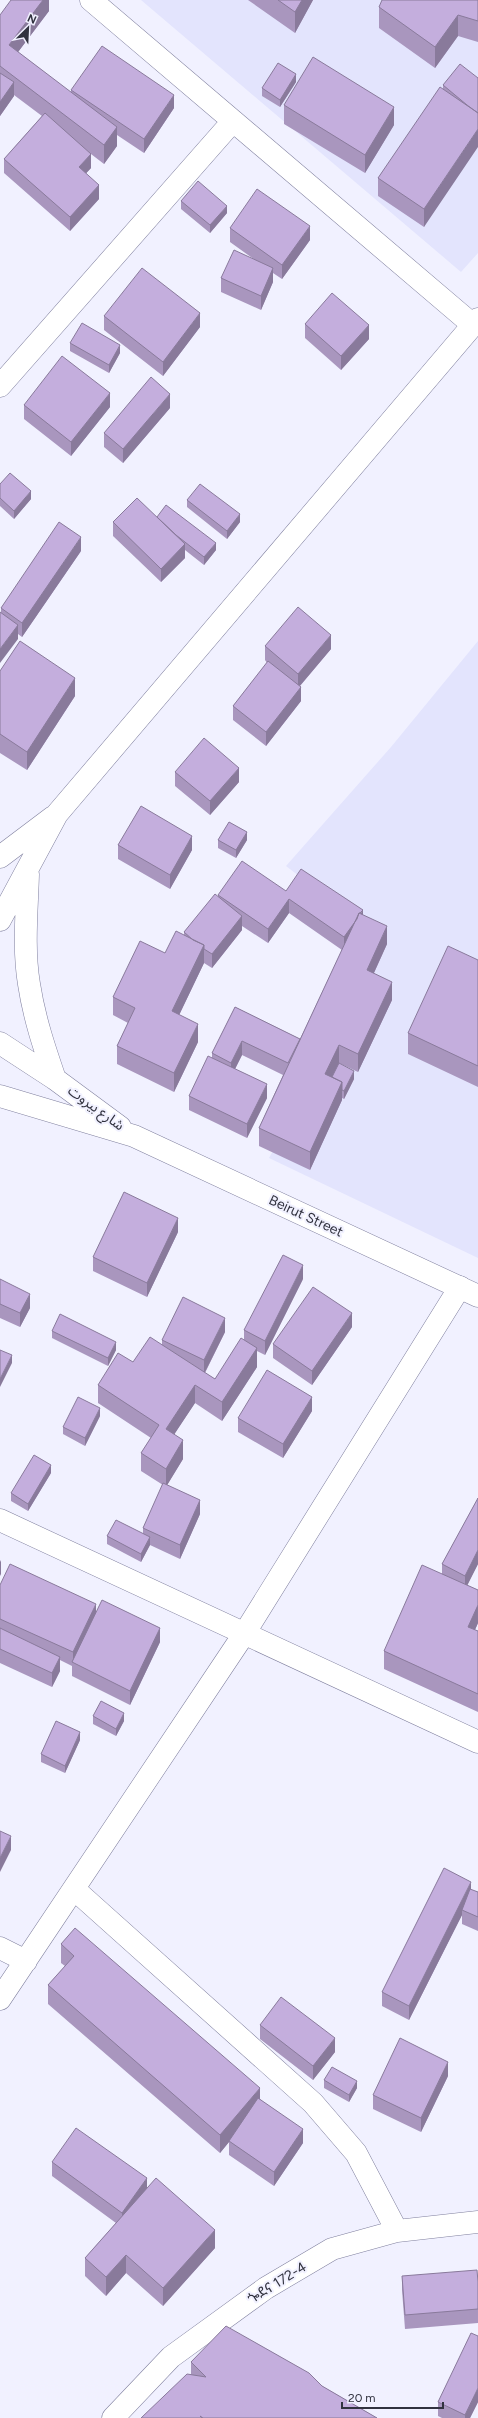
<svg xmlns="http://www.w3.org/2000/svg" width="478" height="2418" font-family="Figtree,'Noto Sans Arabic','Noto Sans Ethiopic',sans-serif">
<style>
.built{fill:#e3e4fd}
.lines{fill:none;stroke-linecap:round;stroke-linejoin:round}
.minor-casing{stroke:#80809f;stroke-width:23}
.secondary-casing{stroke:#80809f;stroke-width:23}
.minor{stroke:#fff;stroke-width:22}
.secondary{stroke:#fff;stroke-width:22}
.wall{fill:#a996be}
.shaded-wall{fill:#897a9b}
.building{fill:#c4aedd;stroke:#897a9b}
.labels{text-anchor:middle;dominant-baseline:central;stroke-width:4;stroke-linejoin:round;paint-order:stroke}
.street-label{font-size:14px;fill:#31323f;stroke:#f1f1ff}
</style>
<rect width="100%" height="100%" fill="#f1f1ff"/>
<path class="built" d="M141,0H478V253L461,272Z
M478,641V1258L269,1158L387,944L286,866L391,747Z"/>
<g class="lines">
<defs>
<path id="minor" d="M91,0L473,325
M0,386L233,121
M0,1520L478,1742
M74,1889L313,2103L356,2153L397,2231
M0,1948L26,1961
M0,1999L244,1634L460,1287
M113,2418L171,2357L266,2288L332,2249L397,2231L478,2222"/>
<path id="secondary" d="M0,857L53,817
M28,874C27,910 23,948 29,984C34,1017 44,1047 55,1079
M0,920L57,814L478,319
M0,1043L55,1079L120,1127
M0,1096L134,1136L478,1296"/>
</defs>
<use href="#minor" class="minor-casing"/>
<use href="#secondary" class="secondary-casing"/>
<use href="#minor" class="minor"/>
<use href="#secondary" class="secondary"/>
</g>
<path class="wall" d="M49,0V11L18,52L71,93V90L174,108L144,153L117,135V146L104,164L91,154V168L86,173L99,199L70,231L4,173V159L42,116L14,95V96L0,116V15Z
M248,0H313L295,33Z
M478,0V42L458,36L435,68L379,28V7Z
M478,78L424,227L378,196V178L443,89V85Z
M296,82L280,107L262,96V88Z
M284,105L394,125L365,173L284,124Z
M181,201L227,213L210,233L181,209Z
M230,228L310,240L282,279L273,273V282L261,310L221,292V278L255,260L230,242Z
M104,316L200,327L163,376L104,330Z
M305,324L369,339L341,370L305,338Z
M70,343L120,353L109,373L70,351Z
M24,405L110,407L71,456L24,419Z
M170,408L123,463L104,447V433Z
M0,484L31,499L14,519L0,506Z
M187,500L240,522L227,539L187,507Z
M157,517L216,550L204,565L185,550V558L161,582L113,536V522Z
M81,551L22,637L18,634V639L1,613V608Z
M265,646L331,649L300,686L301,701L266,746L233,720V706L267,663L265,660Z
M0,671L75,696L27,770L0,753Z
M175,772L239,782L210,815L175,786Z
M218,840H247L236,858L218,848Z
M118,845L192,850L170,889L118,859Z
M286,891L363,915L387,944L374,973L392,1000L358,1072L339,1063L354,1079L344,1099L342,1098V1100L310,1170L259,1146V1128L283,1075L242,1055L235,1069L267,1098L247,1138L189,1110V1096L212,1057V1053L235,1007L300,1039L342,950L289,913L268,943L242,926V930L212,968L204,963L179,1015L198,1042L174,1092L117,1064V1046L128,1023L113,1015V997L165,953L184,935V932L218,897V895Z
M478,960V1087L408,1054V1033Z
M178,1232L147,1297L93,1271V1257Z
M0,1279L30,1308L20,1327L0,1318Z
M303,1279L265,1355L257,1351V1367L222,1421L195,1403L174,1434L183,1459L167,1485L200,1514L180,1559L150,1545L141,1562L107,1544V1536L143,1534V1528L163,1485L141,1471V1453L151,1438L98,1403V1385L162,1345V1340L225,1332L205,1373L215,1379L244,1340V1330Z
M352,1327L312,1385L273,1358V1344Z
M52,1331L116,1350L108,1366L52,1338Z
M312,1411L283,1458L238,1432V1418Z
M100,1416L85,1446L63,1434V1427Z
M51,1473L28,1511L11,1501V1493Z
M478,1498V1564L467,1585L478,1590V1623L475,1630L478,1631V1712L384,1669V1651L442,1574V1564Z
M0,1585L96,1612L160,1642L130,1705L72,1676V1666L60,1660V1671L52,1687L0,1663Z
M93,1716L124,1721L116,1736L93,1724Z
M80,1740L65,1773L41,1762V1754Z
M471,1890L478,1892V1931L462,1924V1915L409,2020L382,2006V1992Z
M61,1944L260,2099L303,2143L274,2186L229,2155V2142L220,2153L48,2004V1985L65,1966L61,1963Z
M260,2025L335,2052L313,2080L260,2039Z
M448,2076L421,2132L373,2109V2095Z
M324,2080L357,2088L349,2102L324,2088Z
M52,2162L147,2188L215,2248L163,2306L126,2273L106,2296L85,2276V2258L116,2223L52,2176Z
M402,2276L478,2282V2323L405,2329L402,2290Z
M191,2362L322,2386L377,2418H141L191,2374Z
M438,2402H478L470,2418H442L438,2416Z"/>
<path class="shaded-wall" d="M43,0H49V11L9,64V45Z
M302,0H313L295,33V12Z
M458,15V36L435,68V47Z
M296,74V82L280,107V100Z
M14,82V96L0,116V102Z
M174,95V108L144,153V139Z
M394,107V125L365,173V155Z
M117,127V146L104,164V145Z
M478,129V147L424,227V209Z
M91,154V168L79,181V167Z
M99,185V199L70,231V217Z
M227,206V213L210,233V225Z
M310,226V240L282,279V265Z
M273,268V282L261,310V296Z
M200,313V327L163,376V362Z
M369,325V339L341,370V356Z
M120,345V353L109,373V365Z
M110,393V407L71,456V442Z
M170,394V408L123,463V449Z
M31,491V499L14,519V511Z
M240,514V522L227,539V531Z
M81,537V551L22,637V623Z
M216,543V550L204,565V557Z
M185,544V558L161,582V569Z
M18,625V639L0,663V649Z
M331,635V649L298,688V674Z
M75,678V696L27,770V752Z
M301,687V701L266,746V732Z
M239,768V782L210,815V801Z
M247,832V840L236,858V850Z
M192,836V850L170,889V875Z
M289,899V913L268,943V929Z
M363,910V924L344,951V937Z
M242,916V930L212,968V954Z
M387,926V944L367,988V970Z
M204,945V963L172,1030V1011Z
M392,982V1000L358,1072V1054Z
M198,1024V1042L174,1092V1073Z
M242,1041V1055L231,1077V1063Z
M339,1045V1063L329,1083L325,1074Z
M354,1071V1079L344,1099V1091Z
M342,1082V1100L310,1170V1152Z
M267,1084V1098L247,1138V1124Z
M178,1218V1232L147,1297V1283Z
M303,1265V1279L265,1355V1341Z
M30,1294V1308L20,1327V1313Z
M352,1313V1327L312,1385V1371Z
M225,1318V1332L204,1374V1360Z
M116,1342V1350L108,1366V1358Z
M257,1348V1367L222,1421V1402Z
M12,1355V1363L0,1387V1379Z
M195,1385V1403L166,1447V1429Z
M312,1397V1411L283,1458V1444Z
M100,1408V1416L85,1446V1438Z
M183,1440V1459L166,1487V1469Z
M51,1465V1473L28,1511V1504Z
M200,1500V1514L180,1559V1545Z
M150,1537V1545L141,1562V1554Z
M478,1550V1564L465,1590V1576Z
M1,1560V1574L0,1576V1562Z
M96,1604V1618L73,1663V1652Z
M478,1605V1623L468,1645V1627Z
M160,1628V1642L130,1705V1691Z
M60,1657V1671L52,1687V1673Z
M124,1713V1721L116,1736V1729Z
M80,1732V1740L65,1773V1766Z
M11,1836V1850L0,1872V1858Z
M471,1882V1896L462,1910V1915L409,2020V2006Z
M335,2038V2052L313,2080V2066Z
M448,2062V2076L421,2132V2118Z
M357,2081V2088L349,2102V2095Z
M260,2088V2106L229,2141V2142L220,2153V2135Z
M303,2129V2143L274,2186V2172Z
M147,2178V2192L122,2227V2213Z
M215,2230V2248L163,2306V2288Z
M126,2255V2273L106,2296V2277Z
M478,2388V2402L470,2418H465V2415Z"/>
<path class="building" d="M11,0H43L9,45L117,127L104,145L0,66V15Z
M278,0H302L295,12Z
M382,0H478V21L458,15L435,47L379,7Z
M102,46L174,95L144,139L71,90Z
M313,57L394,107L365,155L284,105Z
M278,63L296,74L280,100L262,88Z
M460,64L478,78V113L467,105L443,85Z
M0,73L14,82L0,102Z
M440,87L478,113V129L424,209L378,178Z
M45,113L91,154L79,167L99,185L70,217L4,159Z
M198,181L227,206L210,225L181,201Z
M257,189L310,226L282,265L230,228Z
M234,250L273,268L261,296L221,278Z
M142,268L200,313L163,362L104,316Z
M332,293L369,325L341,356L305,324Z
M82,323L120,345L109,365L70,343Z
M62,356L110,393L71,442L24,405Z
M151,377L170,394L123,449L104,433Z
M10,473L31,491L14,511L0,498V484Z
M200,484L240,514L227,531L187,500Z
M137,498L185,544L161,569L113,522Z
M166,505L216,543L204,557L176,535L157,517Z
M59,522L81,537L22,623L1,608Z
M298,607L331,635L298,674L265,646Z
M0,612L18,625L0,649Z
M20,641L75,678L27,752L0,734V671Z
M268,661L301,687L266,732L233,706Z
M204,738L239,768L210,801L175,772Z
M141,806L192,836L170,875L118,845Z
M229,822L247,832L236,850L218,840Z
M242,861L286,891L301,869L363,910L360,913H359L357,919L344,937L289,899L268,929L218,895Z
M215,894L242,916L212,954L204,949V945L193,940L184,932Z
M359,913L387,926L367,970L392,982L358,1054L339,1045L325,1074L342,1082L310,1152L259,1128Z
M176,931L204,945L172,1011L198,1024L174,1073L117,1046L135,1008L113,997L140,941L165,953Z
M448,946L478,960V1066L408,1033Z
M235,1007L300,1039L288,1063L242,1041L231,1063L212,1053Z
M208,1056L267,1084L247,1124L189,1096Z
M339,1063L354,1071L344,1091L342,1090V1082L332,1077Z
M124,1192L178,1218L147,1283L93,1257Z
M283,1255L303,1265L265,1341L244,1330Z
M0,1279L30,1294L20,1313L0,1304Z
M313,1287L352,1313L312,1371L273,1344Z
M183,1297L225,1318L204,1360L162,1340Z
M60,1314L116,1342L108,1358L52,1331Z
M150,1337L215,1379L241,1338L257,1348L222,1402L195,1385L166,1429L183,1440L166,1469L141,1453L159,1425L98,1385L118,1353L133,1362Z
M0,1350L12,1355L0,1379Z
M267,1370L312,1397L283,1444L238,1418Z
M78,1397L100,1408L85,1438L63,1427Z
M34,1455L51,1465L28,1504L11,1493Z
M163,1483L200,1500L180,1545L143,1528Z
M478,1498V1550L465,1576L442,1564Z
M116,1520L150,1537L141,1554L107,1536Z
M10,1564L96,1604L73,1652L0,1619V1585Z
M422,1565L478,1590V1605L468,1627L478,1631V1694L384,1651Z
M102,1600L160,1628L130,1691L72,1662Z
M0,1628L60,1657L52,1673L0,1649Z
M101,1701L124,1713L116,1729L93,1716Z
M56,1721L80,1732L65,1766L41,1754Z
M0,1831L11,1836L0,1858Z
M444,1868L471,1882L409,2006L382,1992Z
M470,1889L478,1892V1917L462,1910Z
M75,1928L260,2088L220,2135L48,1985L74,1956L61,1944Z
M281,1997L335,2038L313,2066L260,2025Z
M400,2038L448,2062L421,2118L373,2095Z
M332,2067L357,2081L349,2095L324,2080Z
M258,2098L303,2129L274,2172L229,2141Z
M76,2128L147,2178L122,2213L52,2162Z
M156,2178L215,2230L163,2288L126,2255L106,2277L85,2258Z
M477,2270L478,2282V2309L405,2315L402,2276Z
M226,2326L309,2373L322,2386L377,2418H203L200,2416L202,2418H141L187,2374L206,2377L191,2362Z
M471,2333L478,2336V2388L465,2415L438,2402Z"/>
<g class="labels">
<g class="street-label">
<text transform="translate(96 1108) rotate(36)">شارع بيروت</text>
<text transform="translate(306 1216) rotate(25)">Beirut Street</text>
<text transform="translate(277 2283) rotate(-32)">ጐደና 172-4</text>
</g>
</g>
<g transform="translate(28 28) rotate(24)" stroke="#f1f1ff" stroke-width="3" paint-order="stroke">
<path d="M0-3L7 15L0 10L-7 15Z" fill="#31323f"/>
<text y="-6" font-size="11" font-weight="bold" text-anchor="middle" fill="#31323f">N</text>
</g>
<path d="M342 2402v6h101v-6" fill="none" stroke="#31323f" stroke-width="2"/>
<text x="348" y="2402" font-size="12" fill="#31323f" stroke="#f1f1ff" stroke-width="3" paint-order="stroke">20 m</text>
</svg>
